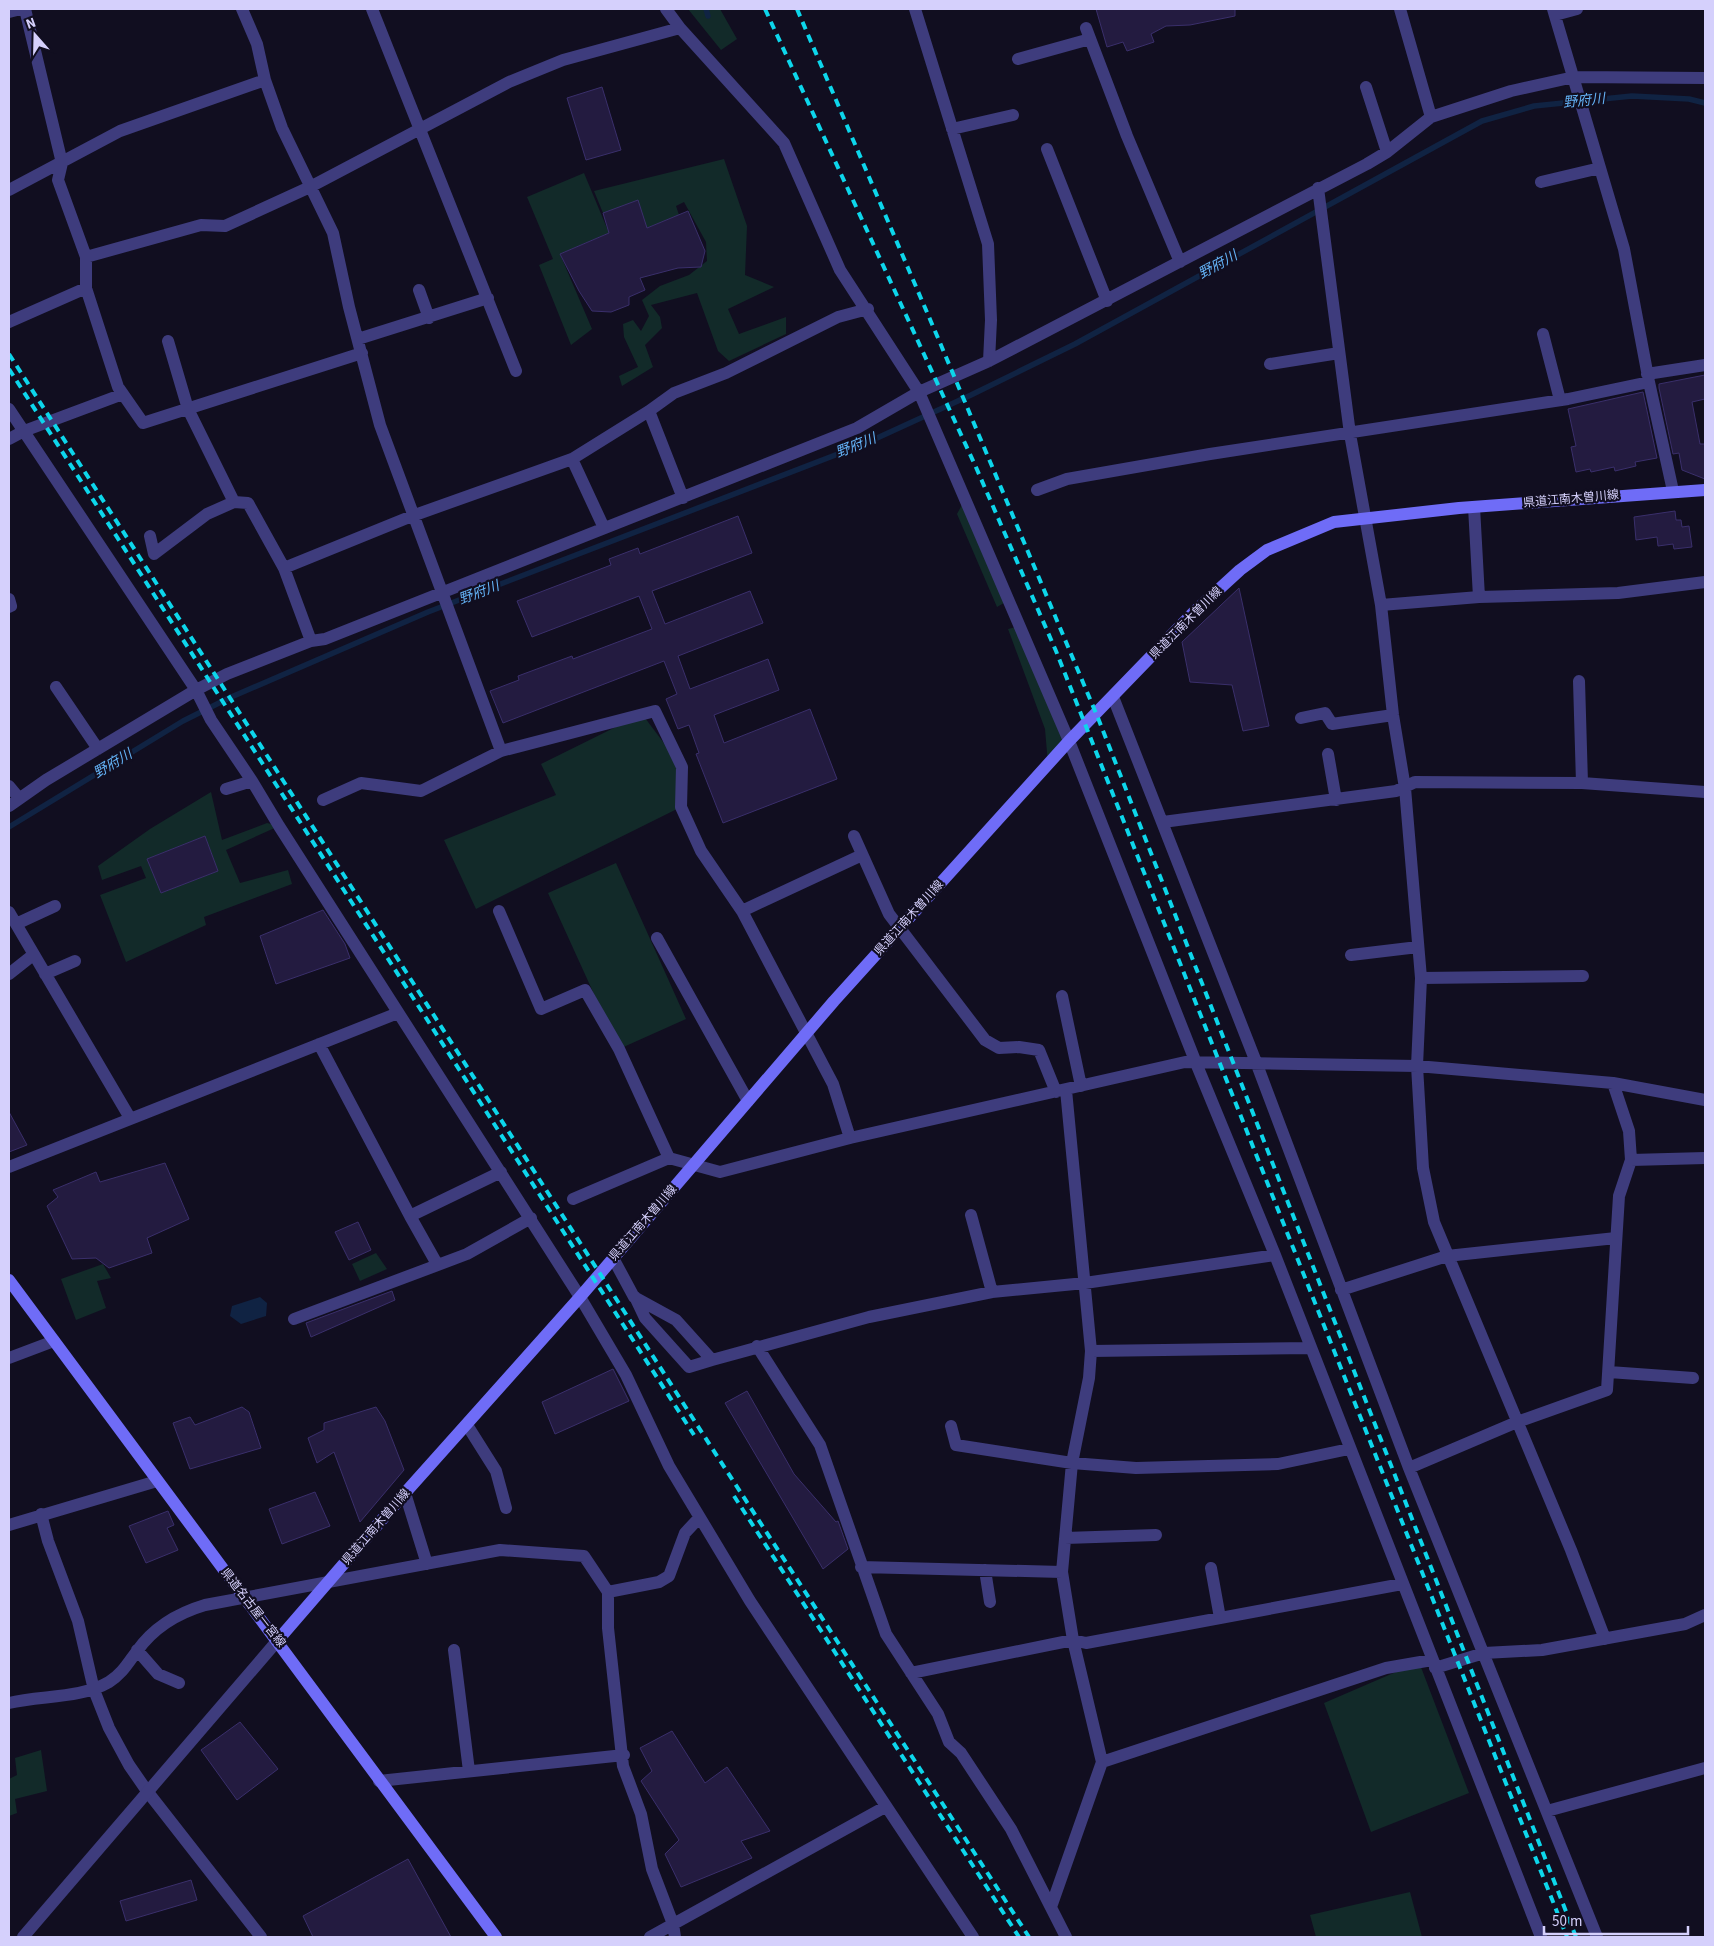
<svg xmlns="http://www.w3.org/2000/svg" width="1714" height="1946" font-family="'Source Sans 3','Noto Sans JP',sans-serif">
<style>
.green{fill:#122a29;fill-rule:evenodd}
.water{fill:#102343}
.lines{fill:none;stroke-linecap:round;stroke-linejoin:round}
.stream{stroke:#102343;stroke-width:5.5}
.building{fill:#231b40;stroke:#3a2f6b}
.minor{stroke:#3e3c7d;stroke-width:12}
.tertiary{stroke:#3e3c7d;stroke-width:12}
.secondary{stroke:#6f6cf7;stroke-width:12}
.rail{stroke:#0dd6eb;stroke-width:4;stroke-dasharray:8 6;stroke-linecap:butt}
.labels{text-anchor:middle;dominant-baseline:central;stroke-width:4.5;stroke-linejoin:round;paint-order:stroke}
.street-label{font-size:12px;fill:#d5d0fc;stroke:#110e20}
.water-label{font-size:14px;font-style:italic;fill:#64b3f7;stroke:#110e20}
</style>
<rect width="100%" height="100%" fill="#110e20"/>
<path class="green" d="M688,9H720L737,39L721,50Z
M724,159L747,226L745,275L774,287L728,309L739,334L786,317V334L729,361L718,351L697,293L651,305L660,317L662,328L645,345L653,367L622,386L619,376L638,367L624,337L623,324L633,320L641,331L649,316L642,300L660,286L689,275L707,261L706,242L684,202L676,206L679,215L647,228L603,213L594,191Z
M584,173L609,233L560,254L592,329L571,345L539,265L553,259L527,197Z
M965,499L1009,600L997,607L957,514Z
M1020,626L1069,741L1048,764L1045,729L1008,629Z
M642,714L682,767L681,807L476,909L444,840L556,795L541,764Z
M211,792L222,840L267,823L279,826L226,850L240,883L288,870L292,884L204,917L206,925L126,962L100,895L146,878L141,866L102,880L98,866L150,829ZM205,836L218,871L161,893L147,859Z
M616,863L686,1019L619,1049L548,893Z
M376,1253L387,1269L360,1281L352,1264Z
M103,1264L111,1278L97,1281L106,1308L76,1320L61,1279Z
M1419,1662L1469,1793L1371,1832L1324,1703Z
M41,1750L47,1791L15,1799L17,1813L9,1816V1779L17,1775L15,1758Z
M1410,1892L1422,1937H1316L1310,1915Z"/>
<path class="water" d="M260,1297L267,1303L266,1316L241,1324L230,1316L232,1306Z"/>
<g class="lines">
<path class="stream" d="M706,9L708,16
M9,827L183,721L229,698L428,612L864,444L971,395L1075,344L1482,121L1534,106L1632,96L1689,99L1705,103"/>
</g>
<path class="building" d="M1096,9H1235V16L1190,25L1166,26L1151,34L1154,42L1127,51L1123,42L1107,47Z
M602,87L621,150L586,160L567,98Z
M638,200L647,228L688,211L705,251L701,267L678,268L640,278L645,290L629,297V305L611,312L592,311L579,291L560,254L609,233L603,213Z
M1705,375V399L1692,402L1700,444H1705V479L1682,470L1679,453L1673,454L1659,388V384Z
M1643,392L1657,458L1635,462L1636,466L1615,471L1614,467L1591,472L1590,469L1576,472L1571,447L1576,446L1568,409Z
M1675,511L1676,520H1681L1682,527L1689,526L1692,547L1674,549L1673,544L1658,546L1657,537L1636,540L1634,517Z
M738,516L752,553L652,591L665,624L750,591L763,623L678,656L690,689L768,659L779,690L714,715L724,743L810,709L837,779L723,823L696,754L699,753L689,725L678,729L666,699L677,694L664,661L503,723L490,691L519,680L518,676L572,656L573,659L652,629L639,596L532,637L517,601L611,565L609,559L638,548L640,554Z
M1239,588L1269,726L1243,731L1232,685L1190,682L1182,642Z
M205,836L218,871L161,893L147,859Z
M323,910L345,944L350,958L276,984L260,936Z
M9,1112L27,1145L9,1152Z
M165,1163L189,1219L147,1238L152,1253L109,1268L96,1258L72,1259L47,1206L58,1197L53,1190L96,1172L100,1182Z
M358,1222L371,1250L349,1260L335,1232Z
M392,1291L395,1300L311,1337L306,1323Z
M613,1369L629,1401L555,1434L542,1402Z
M747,1391L794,1474L836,1522L838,1521L848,1549L823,1569L725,1403Z
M242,1407L249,1412L261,1448L190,1469L173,1423L190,1417L195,1425Z
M376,1407L385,1421L404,1470L360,1522L334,1452L317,1463L308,1438L324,1430V1423Z
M315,1492L330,1526L282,1544L269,1509Z
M168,1511L174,1525L167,1528L178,1550L146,1563L129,1526Z
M240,1722L278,1769L237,1800L201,1750Z
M672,1731L705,1783L727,1767L770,1831L741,1841L752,1858L681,1887L665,1854L679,1840L641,1781L652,1771L640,1748Z
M408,1859L451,1937H313L303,1916Z
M191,1880L197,1900L126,1921L120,1901Z"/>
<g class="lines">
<path class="minor" d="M25,9L62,163L58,180L86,257V288L118,387L143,423L362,353
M242,9L257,44L265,80L282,128L333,233L349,307L380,425L501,751
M372,9L516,371
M666,9L680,28L784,143L840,270L919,392L1069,741L1196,1063L1275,1255L1541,1937
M915,9L988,244L991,320L989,361
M1400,9L1431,117
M1553,9L1624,249L1649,382L1673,491
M9,12L21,9
M1555,15L1577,9
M1086,28L1127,136L1180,262
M1018,59L1090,39
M1366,87L1387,152
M952,129L1013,115
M1047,149L1107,301
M1541,182L1600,168
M1318,188L1350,434L1381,605L1393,715L1405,788L1421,978L1417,1066L1423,1168L1434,1222L1571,1550L1605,1639
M9,190L120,131L265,80
M86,257L201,225L225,226L310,187L509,82L563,60L680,28
M419,290L429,318
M9,322L86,288
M1543,334L1560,400
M358,339L488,298
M168,341L188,409L234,502L248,503L284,568L311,641
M1270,364L1339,353
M1647,374L1705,365
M9,409L196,690L211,720L252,781L279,826L580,1297L626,1375L669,1466L750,1601L973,1937
M649,411L683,498
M9,439L24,431L123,394
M572,459L604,528
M1037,490L1067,479L1210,454L1568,399L1649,382
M1474,507L1479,597
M150,536L154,554L207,514L234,502
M284,568L412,516L572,459L649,411L674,393L726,373L838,317L868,309
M9,599L11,606L9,607
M1381,605L1479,597L1618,593L1705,582
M1579,681L1582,783
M56,687L98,749
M1113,697L1256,1062L1409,1468L1597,1937
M1301,718L1325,713L1332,724L1393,715
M1328,754L1336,800
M9,786L19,798
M226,789L252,781
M323,800L361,783L421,791L501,751L655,711L682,767L681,807L701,851L742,911L833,1084L850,1138
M9,806L46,780L196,690L227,674L311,641L325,639L857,428L919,392L989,361L1367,164L1387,152L1431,117L1511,91L1574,77L1705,78
M1163,822L1396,791L1415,782L1582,783L1705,792
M854,836L889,914L985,1040L999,1048L1019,1047L1039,1050L1056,1092
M499,911L541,1009L585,990L619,1049L669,1158
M742,911L862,855
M9,912L130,1118
M16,924L55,906
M657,938L748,1101
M1351,955L1418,947
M9,974L33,955
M45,974L75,961
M1421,978L1583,976
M1062,996L1081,1086
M319,1044L410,1216L501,1172
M1066,1090L1091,1351L1089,1378L1072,1463L1062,1572L1073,1640L1102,1762
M1631,1160L1705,1158
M9,1167L398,1013
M573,1199L669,1158L720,1172L850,1138L1185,1062L1417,1066L1613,1083L1705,1100
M971,1215L992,1292
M410,1216L437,1264
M613,1258L634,1297L676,1320L712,1360L869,1317L992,1292L1085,1283L1275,1255
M1341,1290L1447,1256L1616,1238
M635,1297L645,1318L689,1367L712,1360
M294,1319L467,1254L531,1218
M757,1346L820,1445L886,1634L938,1714L949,1742L961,1753L1011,1829L1066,1937
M1091,1351L1310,1348
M9,1358L54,1341
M1609,1372L1693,1378
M467,1425L496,1471L506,1508
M951,1426L956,1445L1072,1463L1136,1468L1278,1464L1349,1449
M1409,1468L1517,1422L1607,1390L1619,1196L1631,1160L1629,1131L1613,1083
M405,1493L427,1564
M41,1514L48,1541L78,1621L94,1690L109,1728L129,1765L147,1791L261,1937
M9,1525L157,1481
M1065,1538L1156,1535
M861,1567L1062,1572
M1211,1568L1220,1618
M985,1570L990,1602
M608,1592L659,1582L669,1576L685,1533L699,1518
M137,1650L158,1674L179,1683
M454,1650L469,1771
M1435,1668L1484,1653L1542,1650L1685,1624L1705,1615
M911,1673L1073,1640L1086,1643L1402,1584
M9,1703C41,1695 80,1699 109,1682C122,1674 128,1663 137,1651C154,1627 178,1613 205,1605L500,1550L584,1556L608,1592V1628L623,1766L641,1814L652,1869L673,1924L675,1937
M379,1781L624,1755
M1547,1811L1705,1768
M1051,1907L1102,1762L1386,1668L1432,1660
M650,1937L885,1807"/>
<path class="tertiary" d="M23,1937L278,1640"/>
<path class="secondary" d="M9,1280L496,1937
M278,1640L405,1493L580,1297L834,1001L1069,741L1193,613L1240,570L1267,550L1334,522L1459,508L1705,490"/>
<path class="rail" d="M765,9L975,465L1056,651L1567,1937
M797,9L938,338L1098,718L1576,1937
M9,354L719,1459L1029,1937
M9,369L694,1435
M734,1496L1019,1937"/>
</g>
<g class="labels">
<g class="street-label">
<text transform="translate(1571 499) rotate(-5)">県道江南木曽川線</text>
<text transform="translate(1186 623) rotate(-45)">県道江南木曽川線</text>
<text transform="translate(909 918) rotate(-48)">県道江南木曽川線</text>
<text transform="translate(643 1223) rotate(-49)">県道江南木曽川線</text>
<text transform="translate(376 1527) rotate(-49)">県道江南木曽川線</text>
<text transform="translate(253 1608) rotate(52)">県道名古屋一宮線</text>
</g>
<g class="water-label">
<text transform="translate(1584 101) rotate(-6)">野府川</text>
<text transform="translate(1218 265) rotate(-29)">野府川</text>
<text transform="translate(856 446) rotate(-22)">野府川</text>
<text transform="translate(479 593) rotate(-21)">野府川</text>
<text transform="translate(113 764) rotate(-31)">野府川</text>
</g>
</g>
<rect width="1714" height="1946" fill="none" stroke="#d5d0fc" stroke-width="20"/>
<g transform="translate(35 35) rotate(340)" stroke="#110e20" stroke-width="4" paint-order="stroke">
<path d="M0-4L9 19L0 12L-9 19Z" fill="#d5d0fc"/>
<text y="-8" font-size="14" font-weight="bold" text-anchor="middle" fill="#d5d0fc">N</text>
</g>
<path d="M1544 1926v8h144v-8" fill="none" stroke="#d5d0fc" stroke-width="2.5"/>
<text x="1552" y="1926" font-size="15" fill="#d5d0fc" stroke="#110e20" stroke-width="4" paint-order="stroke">50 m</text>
</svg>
